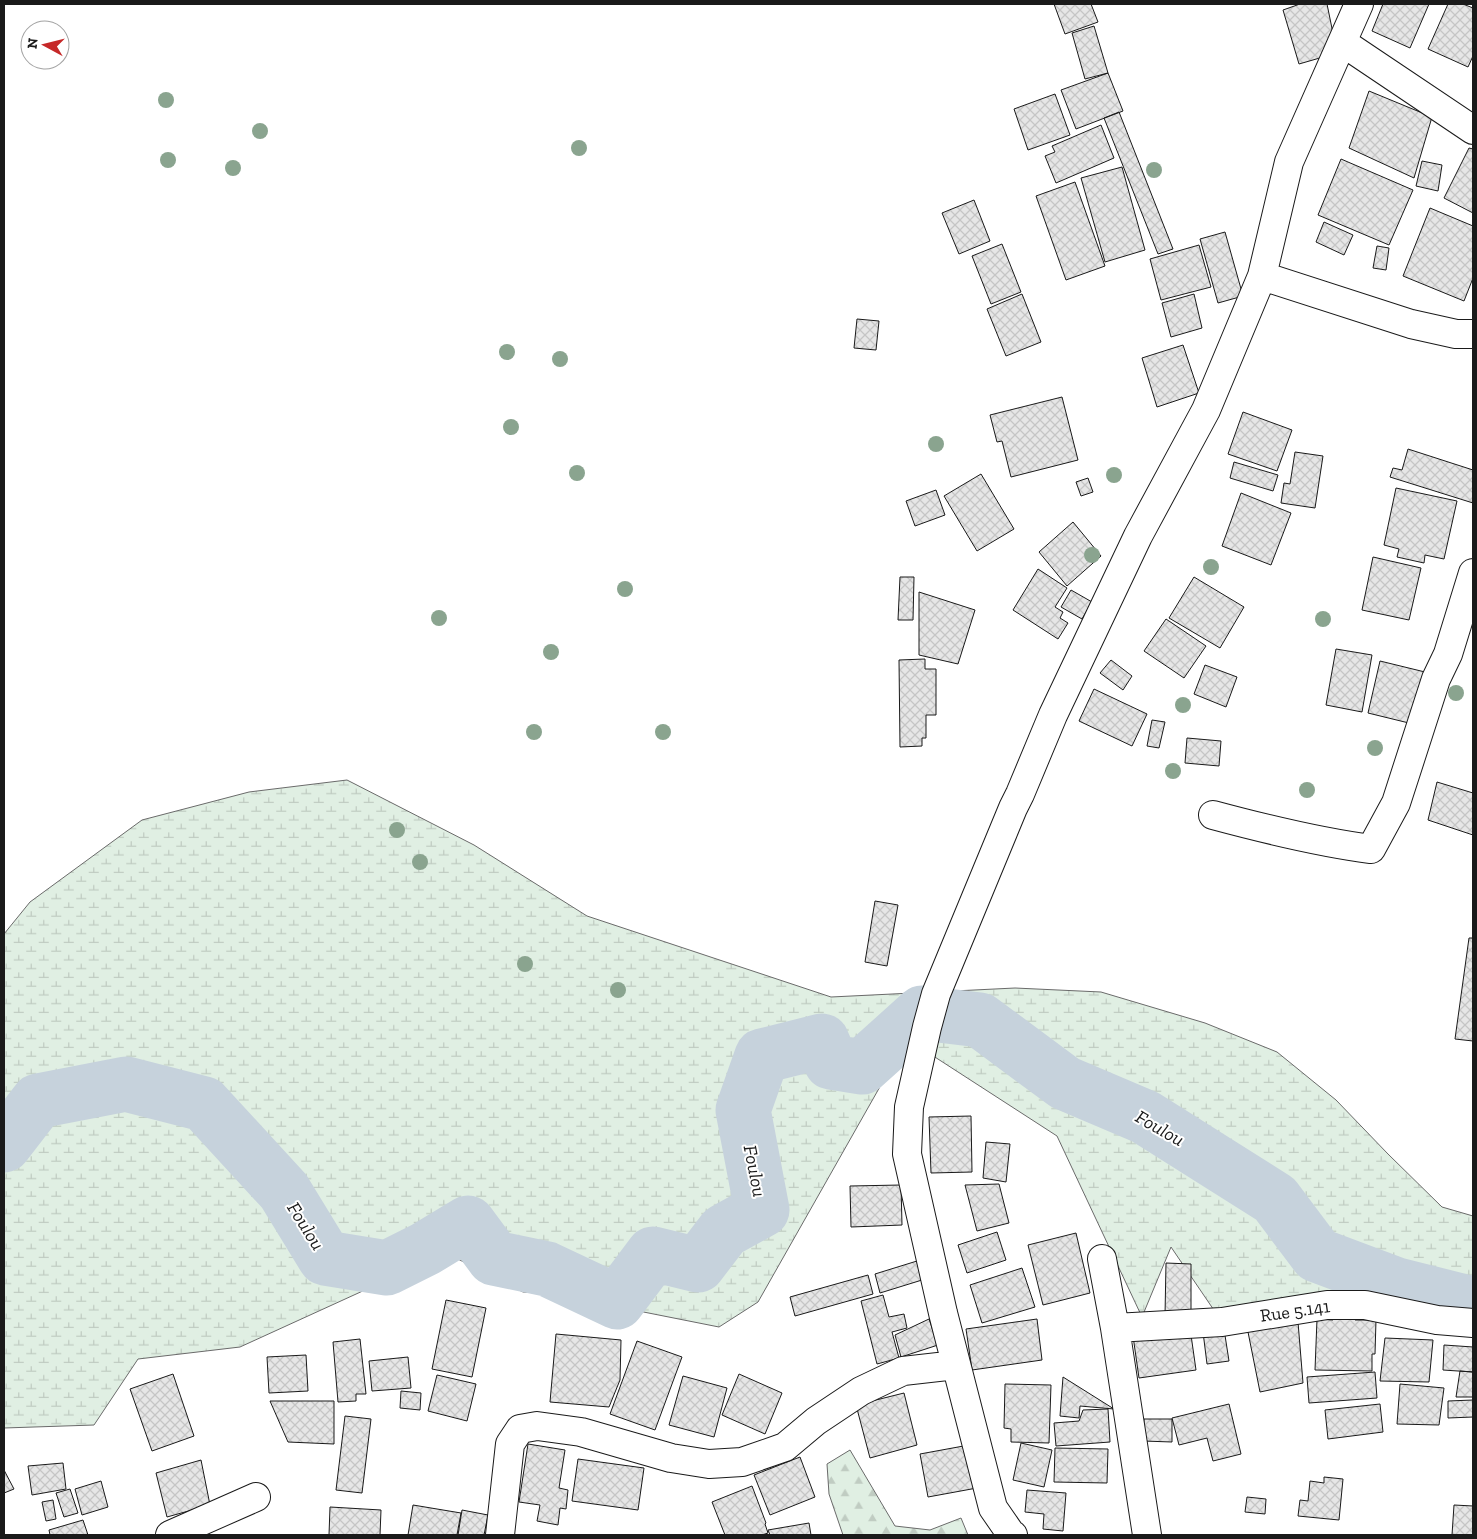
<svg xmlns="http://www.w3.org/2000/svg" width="1477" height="1539" font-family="'Zilla Slab',serif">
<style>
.forest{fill:url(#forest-firs);stroke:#6a6a6a}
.wetland{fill:url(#wetland-marsh);stroke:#6a6a6a}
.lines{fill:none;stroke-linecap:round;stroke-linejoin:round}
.river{stroke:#c6d2dc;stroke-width:55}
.building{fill:url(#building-cross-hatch);stroke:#1a1a1a}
.street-casing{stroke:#1a1a1a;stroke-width:30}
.street{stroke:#fff;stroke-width:28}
.tree{fill:#8aa48f}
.labels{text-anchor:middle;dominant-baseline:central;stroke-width:4;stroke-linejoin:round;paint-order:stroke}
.street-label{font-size:18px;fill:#1a1a1a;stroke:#fff}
.water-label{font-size:19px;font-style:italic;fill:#1a1a1a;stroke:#fff}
</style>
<defs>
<pattern id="forest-firs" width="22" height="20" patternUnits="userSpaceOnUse" patternTransform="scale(1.25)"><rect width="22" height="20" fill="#e0efe3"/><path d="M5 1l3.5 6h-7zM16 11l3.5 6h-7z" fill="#c0ccc2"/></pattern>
<pattern id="wetland-marsh" width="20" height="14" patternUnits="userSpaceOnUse" patternTransform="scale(1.25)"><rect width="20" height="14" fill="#e0efe3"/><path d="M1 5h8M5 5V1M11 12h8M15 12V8" fill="none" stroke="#c0ccc2"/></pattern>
<pattern id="building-cross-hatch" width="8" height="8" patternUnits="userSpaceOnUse" patternTransform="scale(1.25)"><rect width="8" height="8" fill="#e6e6e6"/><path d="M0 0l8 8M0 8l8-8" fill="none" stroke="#c5c5c5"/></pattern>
</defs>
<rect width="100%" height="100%" fill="#fff"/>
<path class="forest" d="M850,1450L895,1526L930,1530L961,1518L968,1535H843L829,1494L827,1464Z"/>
<path class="wetland" d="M347,780L474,845L587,916L831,997L1015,988L1101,992L1205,1023L1277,1052L1336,1100L1388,1154L1442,1207L1473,1216V1323L1365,1305L1222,1322L1171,1247L1142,1317L1057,1136L907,1039L758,1302L719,1327L553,1294L523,1292L446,1253L240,1347L138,1359L94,1425L4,1428V934L30,902L142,820L249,792Z"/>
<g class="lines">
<path class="river" d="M4,1145L38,1101L126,1084L204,1104L284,1191L325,1258L387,1268L425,1249L468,1223L494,1258L547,1269L617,1302L653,1254L698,1265L724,1231L762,1210L743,1110L762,1056L822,1041L831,1062L862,1067L922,1013L980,1020L1065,1083L1145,1117L1275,1199L1317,1255L1397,1285L1473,1304"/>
</g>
<path class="building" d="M1054,4H1091L1098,22L1065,34Z
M1300,4H1327L1337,53L1299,64L1283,10Z
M1383,4H1429L1410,48L1372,31Z
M1448,4H1463L1473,8V56L1468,67L1428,49Z
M1094,26L1108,73L1085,79L1072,33Z
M1108,73L1123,111L1076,129L1061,90Z
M1369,91L1432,117L1414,178L1349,148Z
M1055,94L1070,135L1028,150L1014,109Z
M1119,112L1173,249L1158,254L1104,118Z
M1101,125L1114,158L1056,183L1045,156L1055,152L1052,146Z
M1469,148L1473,149V213L1444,198Z
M1341,159L1413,190L1389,245L1318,215Z
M1422,161L1442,165L1438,191L1416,186Z
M1122,167L1145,250L1105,262L1081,178Z
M1075,182L1105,266L1066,280L1036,196Z
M974,200L990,241L959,254L942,213Z
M1430,208L1473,226V278L1464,301L1403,276Z
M1324,222L1353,235L1344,255L1316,242Z
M1225,232L1243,296L1218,303L1200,239Z
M1002,244L1021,292L991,304L972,256Z
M1199,245L1211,287L1161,300L1150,259Z
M1377,246L1389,248L1386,270L1373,268Z
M1022,294L1041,342L1006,356L987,309Z
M1194,294L1202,328L1171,337L1162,303Z
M857,319L879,321L876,350L854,348Z
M1183,345L1199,393L1157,407L1142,358Z
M1062,397L1078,460L1011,477L1002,441L997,442L990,415Z
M1243,412L1292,430L1277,471L1228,454Z
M1408,449L1473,470V503L1390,477L1393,468L1402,470Z
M1295,452L1323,456L1315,508L1281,503L1284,483L1290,484Z
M1234,462L1278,475L1273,491L1230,478Z
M981,474L1014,529L977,551L944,496Z
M1088,478L1093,492L1081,496L1076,482Z
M1396,488L1457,501L1444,559L1425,555L1424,563L1397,557L1399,549L1384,545Z
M936,490L945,515L915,526L906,501Z
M1241,493L1291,513L1271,565L1222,546Z
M1073,522L1101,556L1067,586L1039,552Z
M1373,557L1421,568L1409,620L1362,610Z
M1038,569L1067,588L1055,607L1063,612L1060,618L1068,623L1058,639L1013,610Z
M900,577H914L913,620H898Z
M1194,577L1244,607L1220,648L1169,618Z
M1071,590L1092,602L1082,619L1061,607Z
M919,592L975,610L958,664L919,655Z
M1166,619L1206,646L1184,678L1144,651Z
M1336,649L1372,655L1362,712L1326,705Z
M925,659V669H936V715H926V738H922V746L900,747L899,660Z
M1111,660L1132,676L1123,690L1100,673Z
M1380,661L1425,672L1413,724L1368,713Z
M1205,665L1237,677L1226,707L1194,694Z
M1094,689L1147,714L1132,746L1079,721Z
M1152,720L1165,722L1159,748L1147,746Z
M1187,738L1221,741L1219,766L1185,763Z
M1437,782L1473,793V835L1428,820Z
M875,901L898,905L887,966L865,962Z
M1469,938H1473V1041L1455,1039Z
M971,1116L972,1172L931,1173L929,1117Z
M986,1142L1010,1144L1006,1182L983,1178Z
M999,1184L1009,1223L977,1231L965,1185Z
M901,1185L902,1225L851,1227L850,1186Z
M997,1232L1006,1260L967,1273L958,1245Z
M1076,1233L1090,1293L1043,1305L1028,1245Z
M917,1261L922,1280L880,1293L875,1274Z
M1166,1263L1191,1264V1317L1165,1316Z
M1022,1268L1035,1307L982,1323L970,1285Z
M868,1275L873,1294L795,1316L790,1297Z
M883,1295L889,1317L904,1314L907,1328L892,1332L899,1358L877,1364L861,1301Z
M446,1300L486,1308L472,1377L432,1369Z
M1333,1311H1355V1320H1376L1375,1354H1372V1371L1315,1370L1317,1319L1333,1320Z
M929,1319L938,1345L901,1357L895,1335Z
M1037,1319L1042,1360L972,1370L966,1329Z
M1298,1322L1303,1383L1260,1392L1247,1327Z
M1190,1328L1196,1370L1139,1378L1133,1336Z
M1224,1329L1229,1361L1207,1364L1203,1332Z
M556,1334L621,1340L620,1380L609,1407L550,1402Z
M1385,1338L1433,1340L1429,1382L1380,1381Z
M360,1339L366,1394H356V1401L338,1402L333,1342Z
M637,1341L682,1357L655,1430L610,1414Z
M1444,1345L1473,1347V1372L1443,1370Z
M306,1355L308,1391L269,1393L267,1357Z
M408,1357L411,1388L372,1391L369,1361Z
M1460,1371L1473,1372V1397H1456Z
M1375,1372L1377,1398L1309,1403L1307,1377Z
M173,1374L194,1436L152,1451L130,1389Z
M739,1374L782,1393L765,1434L722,1415Z
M437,1375L476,1384L467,1421L428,1411Z
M683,1376L727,1388L714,1437L669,1425Z
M1063,1377L1114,1409L1080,1406L1079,1418L1060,1416Z
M1005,1384L1051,1385L1049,1443L1011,1442V1429L1004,1428Z
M1400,1384L1444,1388L1439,1425L1397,1424Z
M401,1391L421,1393L420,1410L400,1408Z
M904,1393L917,1445L870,1458L856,1405Z
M1473,1400V1417L1448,1418V1401Z
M270,1401H334V1444L288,1442Z
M1229,1404L1241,1454L1213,1461L1207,1438L1179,1445L1172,1418Z
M1380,1404L1383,1432L1328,1439L1325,1410Z
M1108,1409L1110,1442L1056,1446L1054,1423L1079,1421L1083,1410Z
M345,1416L371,1419L362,1493L336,1490Z
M1144,1419H1172V1442L1143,1441Z
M1021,1443L1052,1450L1044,1487L1013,1480Z
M528,1444L565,1450L559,1488L568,1490L566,1509L560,1508L558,1525L537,1521L540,1505L519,1502Z
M969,1445L977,1488L928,1497L920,1454Z
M1055,1448L1108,1449L1107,1483L1054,1482Z
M800,1457L815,1497L770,1515L754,1475Z
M578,1459L644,1468L638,1510L572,1501Z
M201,1460L210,1505L167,1517L156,1473Z
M63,1463L66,1489L32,1495L28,1466Z
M4,1470L14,1489L4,1493Z
M1324,1477L1343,1479L1339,1520L1298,1516L1300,1500L1308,1501L1310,1481L1324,1483Z
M101,1481L108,1507L82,1515L75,1489Z
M752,1486L766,1523L765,1524L768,1533L762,1535H725L712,1502Z
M70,1489L78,1513L64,1517L56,1493Z
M1027,1490L1066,1493L1063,1531L1043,1529L1044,1514L1025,1512Z
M1247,1497L1266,1499L1265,1514L1245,1512Z
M53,1500L56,1519L46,1521L42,1502Z
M413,1505L461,1513L457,1535H408Z
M1454,1505L1473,1506V1535H1452Z
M330,1507L381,1510L380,1535H329Z
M462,1510L488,1515L484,1535H458Z
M83,1520L88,1535H50L49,1530Z
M809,1523L811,1535H770L768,1530Z"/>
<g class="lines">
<defs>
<path id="street" d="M1342,42L1473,130
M1262,276L1411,324L1456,334H1473
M1213,815C1265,829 1317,842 1371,849L1396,803L1436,679L1448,654L1473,573
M1102,1259L1115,1328L1147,1535
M1115,1328L1222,1322L1327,1305H1365L1437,1320L1473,1323
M170,1535L256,1497
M500,1535L510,1444L520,1429L537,1426L581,1432L671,1458L709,1464L742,1462L785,1447L816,1421L861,1391L903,1371L956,1365
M1013,1535L1011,1534L993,1508L943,1313L907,1154L909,1107L927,1027L936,994L1013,808L1020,794L1053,715L1138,536L1206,410L1262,276L1289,162L1359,4"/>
</defs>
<use href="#street" class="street-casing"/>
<use href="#street" class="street"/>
</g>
<g class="tree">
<circle cx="166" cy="100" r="8"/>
<circle cx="260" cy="131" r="8"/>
<circle cx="579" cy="148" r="8"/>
<circle cx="168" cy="160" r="8"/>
<circle cx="233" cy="168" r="8"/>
<circle cx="1154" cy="170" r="8"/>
<circle cx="507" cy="352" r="8"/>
<circle cx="560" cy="359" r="8"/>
<circle cx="511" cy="427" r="8"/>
<circle cx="936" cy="444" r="8"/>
<circle cx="577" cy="473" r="8"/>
<circle cx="1114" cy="475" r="8"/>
<circle cx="1092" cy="555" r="8"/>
<circle cx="1211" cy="567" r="8"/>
<circle cx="625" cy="589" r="8"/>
<circle cx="439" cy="618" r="8"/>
<circle cx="1323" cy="619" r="8"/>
<circle cx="551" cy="652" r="8"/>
<circle cx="1456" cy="693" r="8"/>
<circle cx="1183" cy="705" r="8"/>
<circle cx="534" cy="732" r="8"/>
<circle cx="663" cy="732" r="8"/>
<circle cx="1375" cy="748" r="8"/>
<circle cx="1173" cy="771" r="8"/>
<circle cx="1307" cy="790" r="8"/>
<circle cx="397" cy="830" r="8"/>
<circle cx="420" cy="862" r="8"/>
<circle cx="525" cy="964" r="8"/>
<circle cx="618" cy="990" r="8"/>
</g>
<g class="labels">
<g class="street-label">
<text transform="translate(1295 1311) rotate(-8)">Rue 5.141</text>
</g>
<g class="water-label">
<text transform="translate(1160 1128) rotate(30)">Foulou</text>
<text transform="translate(755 1171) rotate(79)">Foulou</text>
<text transform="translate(306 1226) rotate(58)">Foulou</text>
</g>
</g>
<rect width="1477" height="1539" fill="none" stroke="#1a1a1a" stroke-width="10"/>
<g transform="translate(45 45) rotate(277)"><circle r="24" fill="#ffffff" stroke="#a3a3a3"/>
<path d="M0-4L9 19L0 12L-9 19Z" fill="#c62828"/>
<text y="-8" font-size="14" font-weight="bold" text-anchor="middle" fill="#1a1a1a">N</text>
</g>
</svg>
